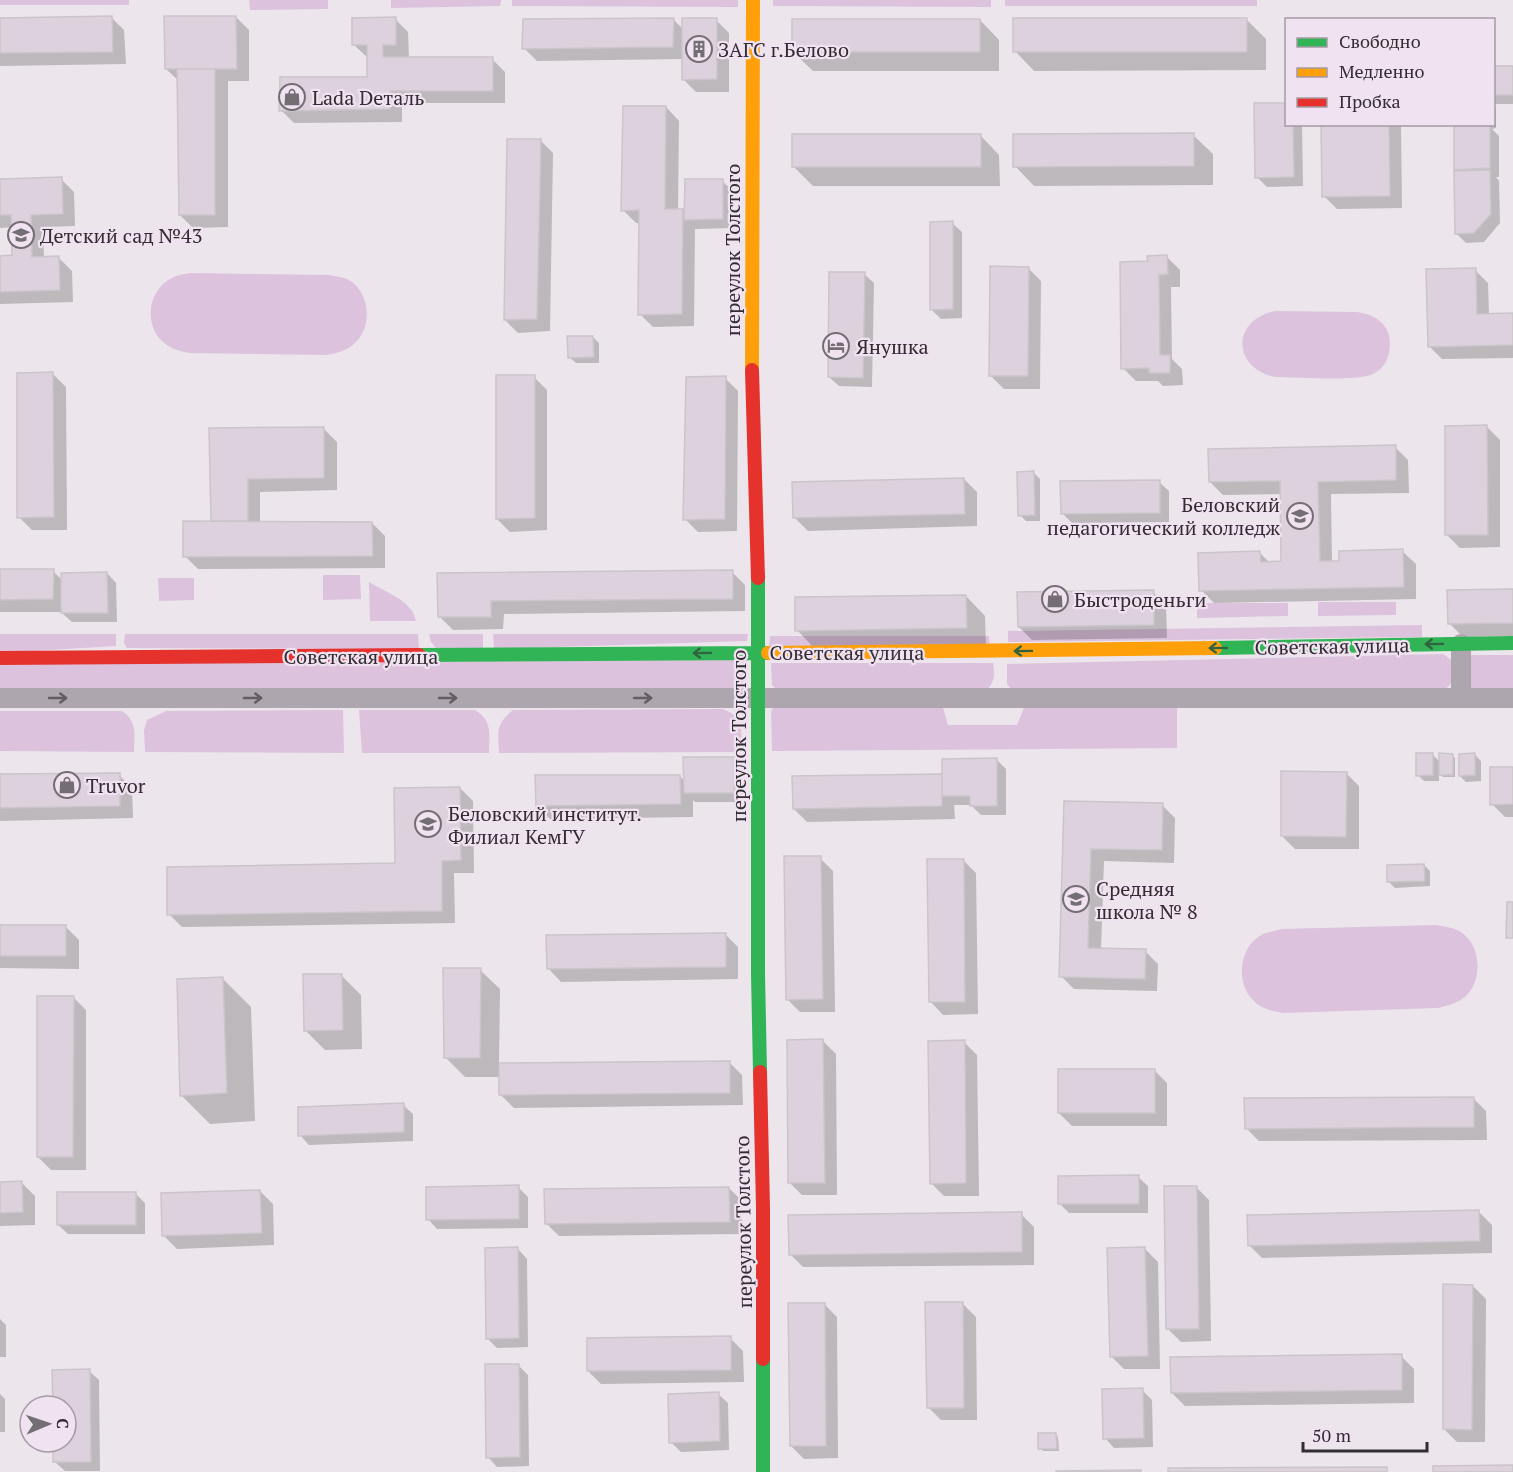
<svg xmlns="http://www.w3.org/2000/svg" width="1513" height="1472" font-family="'PT Serif',serif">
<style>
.grass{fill:#dcc2dd}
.shadow{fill:#0003}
.building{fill:#ded1de;stroke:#cac5ca;stroke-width:1.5}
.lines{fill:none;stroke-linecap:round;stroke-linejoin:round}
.street{stroke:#aea6ae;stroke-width:20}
.fast{stroke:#30b455;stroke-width:14}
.slow{stroke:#ff9f0a;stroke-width:14}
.jam{stroke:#e5322d;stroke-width:14}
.oneway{stroke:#316340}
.oneway2{stroke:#645d64}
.labels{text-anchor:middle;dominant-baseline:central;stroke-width:4.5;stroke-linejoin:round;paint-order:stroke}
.poi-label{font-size:20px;fill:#322d32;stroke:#f0e2f0;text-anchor:start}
.street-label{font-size:20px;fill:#322d32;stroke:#f0e2f0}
</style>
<rect width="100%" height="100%" fill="#ece6ec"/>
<path class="grass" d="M0,0H129V5H0Z
M249,0H328V9L250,10Z
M391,0H501L500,6L391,8Z
M512,0H738V7L512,6Z
M773,0H991V7L773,6Z
M1005,0H1257V6H1005Z
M190,273L329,275C334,276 342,277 347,279C371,291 373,328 354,344C346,351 337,353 327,355L190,353C178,351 168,348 160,339C144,321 149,289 172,278C177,275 185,274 190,273Z
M1275,311L1357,312C1372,314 1384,320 1389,335C1392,350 1388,367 1373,374C1356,382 1296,377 1275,377C1232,368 1231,320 1275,311Z
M323,575H360L361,599L323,600Z
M158,578H194V600L159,601Z
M369,582C385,592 413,601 416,621H370Z
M1318,602H1396V615L1318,616Z
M1197,603H1288V616L1197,618Z
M1422,625V637L1008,642V631Z
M0,634H116V646L0,653Z
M125,634H418L419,649L127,648L124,643Z
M429,634H483V649L436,648L431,642Z
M493,634H748L747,641L494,649Z
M770,636H989L990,648L769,647Z
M1443,654L1454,662L1452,682L1446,689L1013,691L1007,684V664Z
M1470,655H1513V697H1471Z
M747,660V679L742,685L733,688L0,691V664Z
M771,663H993C995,675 995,681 987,690H777L772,685Z
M1177,702V748L772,751L771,712L774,705L942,704L948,725H1017L1026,703Z
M723,709C746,718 741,730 741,752L499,753C498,731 495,725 513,710Z
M343,710L344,753L145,752L144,730L147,720L166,711Z
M359,710H475C493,721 489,734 489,753H362Z
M0,711H122C138,722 134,734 134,752L0,751Z
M1436,925C1442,926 1449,927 1455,929C1480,939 1484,975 1468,994C1460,1003 1449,1005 1438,1008L1283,1013C1272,1011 1261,1009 1253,1000C1235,982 1239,946 1263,934C1268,932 1276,931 1282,929Z"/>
<path class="shadow" d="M111,17L124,30L126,64L0,66V20Z
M236,17L249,30V81H228V227L193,228L180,215L179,81L166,69Z
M395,19L408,32L409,59H492L505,72V103H402V122L294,123L281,110L368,78V58L354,45Z
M673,19L683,29L716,20L729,33V92H696L683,79V59L537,61L524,48Z
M980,20L999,40V71H813L793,52Z
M1247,20L1266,39V70L1034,71L1015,51Z
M1494,67H1513V104H1494Z
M1286,104V124H1302L1303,186L1267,187L1257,177L1256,105Z
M666,107L679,121L678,210H682L686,214L722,181L732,190V228L695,229L694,326L653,327L640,314L641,223H636L623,210Z
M1494,107L1496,109V128L1492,129L1499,136V177H1496L1499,181L1500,223L1484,242L1466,243L1456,233L1459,173L1455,169L1459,127L1457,124H1494Z
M1323,124H1401L1402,208L1337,209L1324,196Z
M980,135L999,155L1000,186H813L794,167Z
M1193,135L1213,154V185L1034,186L1015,166Z
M540,140L553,153L550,331L518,333L505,320Z
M61,179L74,192L75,226L43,227L44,258H59L72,271L73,302L0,304V257H13V227L0,228V181Z
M952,223L962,232V318L941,319L932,310Z
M1167,257L1180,270V287H1171L1172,359L1182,369L1183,385L1163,386L1158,381H1136L1123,368L1149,263Z
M1028,268L1041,281L1040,389H1004L991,376Z
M1475,270L1488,283L1489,315H1513V358L1442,359L1429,346Z
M864,274L874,283L872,387L839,386L829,377Z
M593,337L599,343V363H576L569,357Z
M53,374L66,387L67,530H32L19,517Z
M534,377L547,390V530L510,532L497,519Z
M725,378L738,391L737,531L698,532L685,519Z
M1487,427L1500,440V547L1460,548L1447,535Z
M211,429H324L337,442V490L260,492V523H372L385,536V568L198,569L185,556L212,523Z
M1395,447L1408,460L1409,493L1331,494L1332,562L1402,551L1416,564V599L1214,603L1201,590L1260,553L1270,563H1283L1281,494L1223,495L1210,482Z
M1034,473L1040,479V521H1026L1020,515Z
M964,479L977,492V526L808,531L795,518Z
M1159,482L1169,491V522L1072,523L1063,514Z
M0,570L53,571L62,580L107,573L116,583L117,622H72L61,612H0Z
M732,572L745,585V611L504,614L503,629L453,630L440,617L439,574Z
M1513,591V636L1463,637L1450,624Z
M1153,592L1166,605L1167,638L1032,640L1019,627Z
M966,596L985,616L986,647L816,650L797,630Z
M1432,754L1440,762L1452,755L1455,758V777H1443L1439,773V781H1424L1418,775Z
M1475,755L1481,761V781L1466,782L1460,776Z
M733,759L743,768V802H695L693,800V817L550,819L537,806L680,776L685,782Z
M996,759L1006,769V815H981L971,805H954L955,819L807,822L794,809L941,775Z
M1513,769V817H1505L1492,804Z
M1346,773L1359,786V849H1295L1282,836Z
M119,775L132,788L133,818L0,821V776Z
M460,788L473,801L474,873H454L455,923L182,927L169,914L396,865Z
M1065,802L1162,805L1175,818L1174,863L1104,861L1101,950L1145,951L1158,964L1157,991L1074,989L1061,976Z
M820,858L833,871L835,1012H800L787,999Z
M963,860L976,873L978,1014L943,1015L930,1001Z
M1424,865L1430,871V886L1395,888L1389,882Z
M0,926L66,927L79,940V969L0,968Z
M725,934L738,947V979L561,982L548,968Z
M480,970L500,989L499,1065L729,1062L742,1075L743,1105L514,1108L501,1095L500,1077H465L445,1057Z
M341,975L361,995L362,1049L325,1050L305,1030Z
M223,979L251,1007L255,1121L210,1124L181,1095Z
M73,997L86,1010V1170H51L38,1157Z
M823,1041L836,1054L837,1195H802L789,1182Z
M964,1042L977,1055L979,1196H944L931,1183Z
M1154,1070L1167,1083V1126H1072L1059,1113Z
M1473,1098L1486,1111L1487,1140L1259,1141L1246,1128Z
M403,1105L413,1114V1141L309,1145L300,1135Z
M1138,1177L1148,1186V1213H1069L1060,1204Z
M0,1183H22L35,1196V1225L0,1226Z
M518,1187L528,1197V1228L437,1229L428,1219Z
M1196,1187L1209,1200L1211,1341L1181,1342L1168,1329Z
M729,1188L742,1201V1234L559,1236L546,1223Z
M260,1191L273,1204L274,1245L177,1249L164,1236Z
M135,1193L145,1203V1234H68L58,1225Z
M1479,1212L1492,1225V1253L1262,1258L1249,1245Z
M1021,1214L1034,1227V1265L803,1267L790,1254Z
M518,1249L527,1259L528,1347L497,1348L487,1338Z
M1145,1249L1158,1262L1160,1369H1124L1111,1356Z
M1473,1286L1486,1299L1485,1442H1457L1444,1429Z
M824,1304L837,1317L838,1458L804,1459L791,1446Z
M963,1304L976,1317L977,1420H941L928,1407Z
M0,1319L6,1325V1357H0Z
M730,1338L743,1351L744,1382L601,1384L588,1371Z
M1401,1356L1414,1369V1403L1185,1406L1172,1393Z
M518,1365L528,1375L529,1466L497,1467L488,1457Z
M89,1371L99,1380L100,1471H65L55,1462V1442H66V1406H54Z
M1142,1390L1152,1400L1153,1447L1114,1448L1105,1438Z
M0,1394L5,1399V1432H0Z
M718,1394L728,1403L729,1450L681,1452L671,1442Z
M1056,1435L1058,1437L1059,1451H1043L1040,1448Z"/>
<path class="building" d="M112,16L113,52L0,53V18Z
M164,16H236L237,69H165Z
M396,17V45H383V57H493V91H390V109L279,111L280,77H367V45H352V18Z
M674,18L673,47L522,49L523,19Z
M682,18H717V79L682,80Z
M1013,18H1247V52H1013Z
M792,19H980V52H792Z
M1494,66H1513V95H1494Z
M177,69H215V215H179Z
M1254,103H1286V124H1293L1294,177L1255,178Z
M623,106H666L665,209H683L682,314L638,315L639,210L621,211Z
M1321,124H1389L1390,196L1322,197Z
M1490,124V168L1454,170V125Z
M1194,133V166L1013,167V134Z
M792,134H981V167H792Z
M507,139H541L537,319L504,320Z
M1490,170L1491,214L1474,233L1455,234L1454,171Z
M62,177L63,214L31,215L32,257L59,256L60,290L0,292V256L12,255L11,215H0V179Z
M685,179H723V219L684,220Z
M953,221V309L930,310V222Z
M1167,255L1168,274L1159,275L1160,355H1170V373H1149V368L1121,369L1120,262L1148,261L1147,256Z
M990,266L1029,267L1028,376H989Z
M1476,268L1477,314L1513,313V345L1428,347L1426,269Z
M829,272H865L863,378L828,377Z
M567,336H593L594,357L568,358Z
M53,372L54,517L17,518V373Z
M496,375H535V518L496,519Z
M726,376L725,519L683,520L686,377Z
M1487,425L1488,535H1445V426Z
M324,427V478L248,479V521H211L209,428Z
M1396,445V480L1318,482L1320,561H1339V551L1403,549L1404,587L1199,591L1198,553L1260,551L1261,562L1281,561L1280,481L1209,482L1208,449Z
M1034,471L1035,515L1018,516L1017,472Z
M964,478L965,514L793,518L792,482Z
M1160,480V513L1061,514L1060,481Z
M183,521L372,522L373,556L183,557Z
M0,569H54L53,599L0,600Z
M733,570V599L491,601V617H438L437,573Z
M107,572L108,613H61V573Z
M1513,589V623L1448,624L1447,590Z
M1154,590V625L1018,627L1017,592Z
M966,595L967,628L795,631V597Z
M1416,753H1433V775L1416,776Z
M1439,753L1453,754V775H1439Z
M1475,753V775L1459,776V754Z
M683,757H734V793H684Z
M997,758V806H970V796H942V759Z
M1490,767H1513V804L1490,805Z
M1281,771L1347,772L1346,837L1281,836Z
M120,773V806L0,808V774Z
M942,774V806L793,809L792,776Z
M535,775H680L681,804L536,806Z
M460,787L461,860L442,861V911L167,915V867L395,863L394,788Z
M1064,801L1163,803L1162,850L1091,849L1088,948L1146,949L1145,979L1059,977Z
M784,856H821L823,999L786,1000Z
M927,859H964L965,1002H929Z
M1424,864L1425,881L1387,882V865Z
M1507,902H1513V938H1506Z
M0,925H66V956H0Z
M726,933V967L547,969L546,935Z
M443,968H481L480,1058H444Z
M303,974H342L343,1030L304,1031Z
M223,977L227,1093L180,1096L177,979Z
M37,996H74L73,1157H37Z
M823,1039L825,1183H788L787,1040Z
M965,1040L966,1183L930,1184L928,1041Z
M730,1061V1093L499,1095V1063Z
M1058,1069H1155V1113H1058Z
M1474,1097V1127L1245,1129L1244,1098Z
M404,1103V1132L298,1136V1107Z
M1139,1175V1204H1058V1176Z
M22,1181L23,1212L0,1213V1182Z
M519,1185V1219L426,1220V1187Z
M1164,1186H1197L1199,1329H1166Z
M729,1187L730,1222L545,1224L544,1189Z
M260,1190L262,1233L162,1236L161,1193Z
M57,1192H136V1225H57Z
M1479,1210L1480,1241L1248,1246L1247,1215Z
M1022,1212V1252L789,1255L788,1215Z
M518,1247L519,1338L486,1339L485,1248Z
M1145,1247L1148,1356L1110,1357L1107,1248Z
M1443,1284L1473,1285L1472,1430L1443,1429Z
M925,1302H963L964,1408H927Z
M788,1303H825L826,1446H790Z
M731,1336V1370L587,1371V1338Z
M1402,1354V1390L1171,1393L1170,1357Z
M485,1364H519L520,1457L486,1458Z
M90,1369L91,1462H53V1442H66V1406H53L52,1370Z
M1143,1388L1144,1438L1103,1439L1102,1389Z
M719,1392L720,1441L669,1443L668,1394Z
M1038,1433H1056L1057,1449H1038Z
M1513,1465V1472H1433V1466Z
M1387,1467V1472H1168V1468Z
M1141,1470V1472H1056V1471Z"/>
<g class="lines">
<path class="street" d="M1461,644V698
M0,698H1513"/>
<path class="fast" d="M758,578V974L760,1072
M1215,648L1513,643
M419,655L768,653
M763,1359V1472"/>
<path class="slow" d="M752,370L753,0
M768,653L1215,648"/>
<path class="jam" d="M752,370L758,578
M0,658L419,655
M760,1072L763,1208V1359"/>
</g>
<defs><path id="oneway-shaft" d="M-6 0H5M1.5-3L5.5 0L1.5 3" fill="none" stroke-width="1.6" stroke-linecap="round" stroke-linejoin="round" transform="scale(1.5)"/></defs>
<g class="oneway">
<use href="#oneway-shaft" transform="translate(1434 644) rotate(179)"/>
<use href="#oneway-shaft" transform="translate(1218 648) rotate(179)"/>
<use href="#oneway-shaft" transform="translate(1023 651) rotate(179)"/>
<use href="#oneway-shaft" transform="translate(702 653) rotate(179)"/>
</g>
<g class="oneway2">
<use href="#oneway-shaft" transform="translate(58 698)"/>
<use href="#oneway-shaft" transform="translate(253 698)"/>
<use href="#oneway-shaft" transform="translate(448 698)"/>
<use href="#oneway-shaft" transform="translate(643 698)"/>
</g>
<defs>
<symbol id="building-ring" viewBox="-11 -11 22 22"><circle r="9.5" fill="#f0e2f0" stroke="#736e73" stroke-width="1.5"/><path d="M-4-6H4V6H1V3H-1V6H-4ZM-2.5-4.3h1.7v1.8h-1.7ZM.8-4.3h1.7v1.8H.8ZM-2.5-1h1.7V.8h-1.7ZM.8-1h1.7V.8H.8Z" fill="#736e73"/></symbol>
<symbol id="shop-ring" viewBox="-11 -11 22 22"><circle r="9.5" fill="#f0e2f0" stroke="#736e73" stroke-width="1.5"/><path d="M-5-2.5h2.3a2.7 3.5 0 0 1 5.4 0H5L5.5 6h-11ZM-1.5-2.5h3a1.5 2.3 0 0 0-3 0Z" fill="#736e73"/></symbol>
<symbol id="school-ring" viewBox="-11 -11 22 22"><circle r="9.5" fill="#f0e2f0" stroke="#736e73" stroke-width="1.5"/><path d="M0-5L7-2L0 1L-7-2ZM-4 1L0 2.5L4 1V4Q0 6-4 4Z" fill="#736e73"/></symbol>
<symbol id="hotel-ring" viewBox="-11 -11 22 22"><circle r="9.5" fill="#f0e2f0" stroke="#736e73" stroke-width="1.5"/><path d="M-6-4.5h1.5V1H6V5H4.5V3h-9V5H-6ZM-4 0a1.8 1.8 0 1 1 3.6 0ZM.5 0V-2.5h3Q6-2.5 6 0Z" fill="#736e73"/></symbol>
<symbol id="university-ring" viewBox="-11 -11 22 22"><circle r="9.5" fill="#f0e2f0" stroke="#736e73" stroke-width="1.5"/><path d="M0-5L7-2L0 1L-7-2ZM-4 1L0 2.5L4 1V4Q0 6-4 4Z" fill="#736e73"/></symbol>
</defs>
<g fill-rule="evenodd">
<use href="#building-ring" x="684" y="34" width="30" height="30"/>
<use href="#shop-ring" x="277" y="82" width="30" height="30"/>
<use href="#school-ring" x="6" y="220" width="30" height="30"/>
<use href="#hotel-ring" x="821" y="331" width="30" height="30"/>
<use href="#university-ring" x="1285" y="501" width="30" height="30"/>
<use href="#shop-ring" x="1040" y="584" width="30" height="30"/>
<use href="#shop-ring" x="52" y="770" width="30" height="30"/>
<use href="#university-ring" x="413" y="809" width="30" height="30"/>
<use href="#school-ring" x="1061" y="884" width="30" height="30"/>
</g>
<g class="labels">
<g class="poi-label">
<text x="718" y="49">ЗАГС г.Белово</text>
<text x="312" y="97">Lada Dеталь</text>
<text x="40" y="235">Детский сад №43</text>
<text x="856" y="346">Янушка</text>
<text x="1280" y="504" text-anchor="end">Беловский<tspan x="1280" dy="23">педагогический колледж</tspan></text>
<text x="1074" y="599">Быстроденьги</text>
<text x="86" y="785">Truvor</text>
<text x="448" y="813">Беловский институт.<tspan x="448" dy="23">Филиал КемГУ</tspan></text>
<text x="1096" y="888">Средняя<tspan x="1096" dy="23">школа № 8</tspan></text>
</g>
<g class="street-label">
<text transform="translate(732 250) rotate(-90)">переулок Толстого</text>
<text transform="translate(1332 646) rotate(-1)">Советская улица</text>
<text x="847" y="652">Советская улица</text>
<text x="361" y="656">Советская улица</text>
<text transform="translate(738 736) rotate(-90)">переулок Толстого</text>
<text transform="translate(743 1222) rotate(-91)">переулок Толстого</text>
</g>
</g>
<rect x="1285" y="18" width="210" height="108" fill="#f0e2f0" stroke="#a49aa4" stroke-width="1.5"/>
<rect x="1297" y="38" width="30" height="9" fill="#30b455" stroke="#a49aa4" stroke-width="1.5"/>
<text x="1339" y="48" font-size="18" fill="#322d32">Свободно</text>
<rect x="1297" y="68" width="30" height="9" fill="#ff9f0a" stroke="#a49aa4" stroke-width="1.5"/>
<text x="1339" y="78" font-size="18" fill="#322d32">Медленно</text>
<rect x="1297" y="98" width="30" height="9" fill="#e5322d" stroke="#a49aa4" stroke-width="1.5"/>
<text x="1339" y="108" font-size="18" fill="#322d32">Пробка</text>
<g transform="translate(48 1424) rotate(88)"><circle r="28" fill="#f0e2f0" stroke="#a49aa4" stroke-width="1.5"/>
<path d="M0-4.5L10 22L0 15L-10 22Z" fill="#736e73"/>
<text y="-9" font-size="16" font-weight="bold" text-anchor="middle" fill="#322d32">С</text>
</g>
<path d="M1303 1442v9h124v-9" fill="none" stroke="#322d32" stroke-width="3"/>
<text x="1312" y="1442" font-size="18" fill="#322d32" stroke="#f0e2f0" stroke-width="4.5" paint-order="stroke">50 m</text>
</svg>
